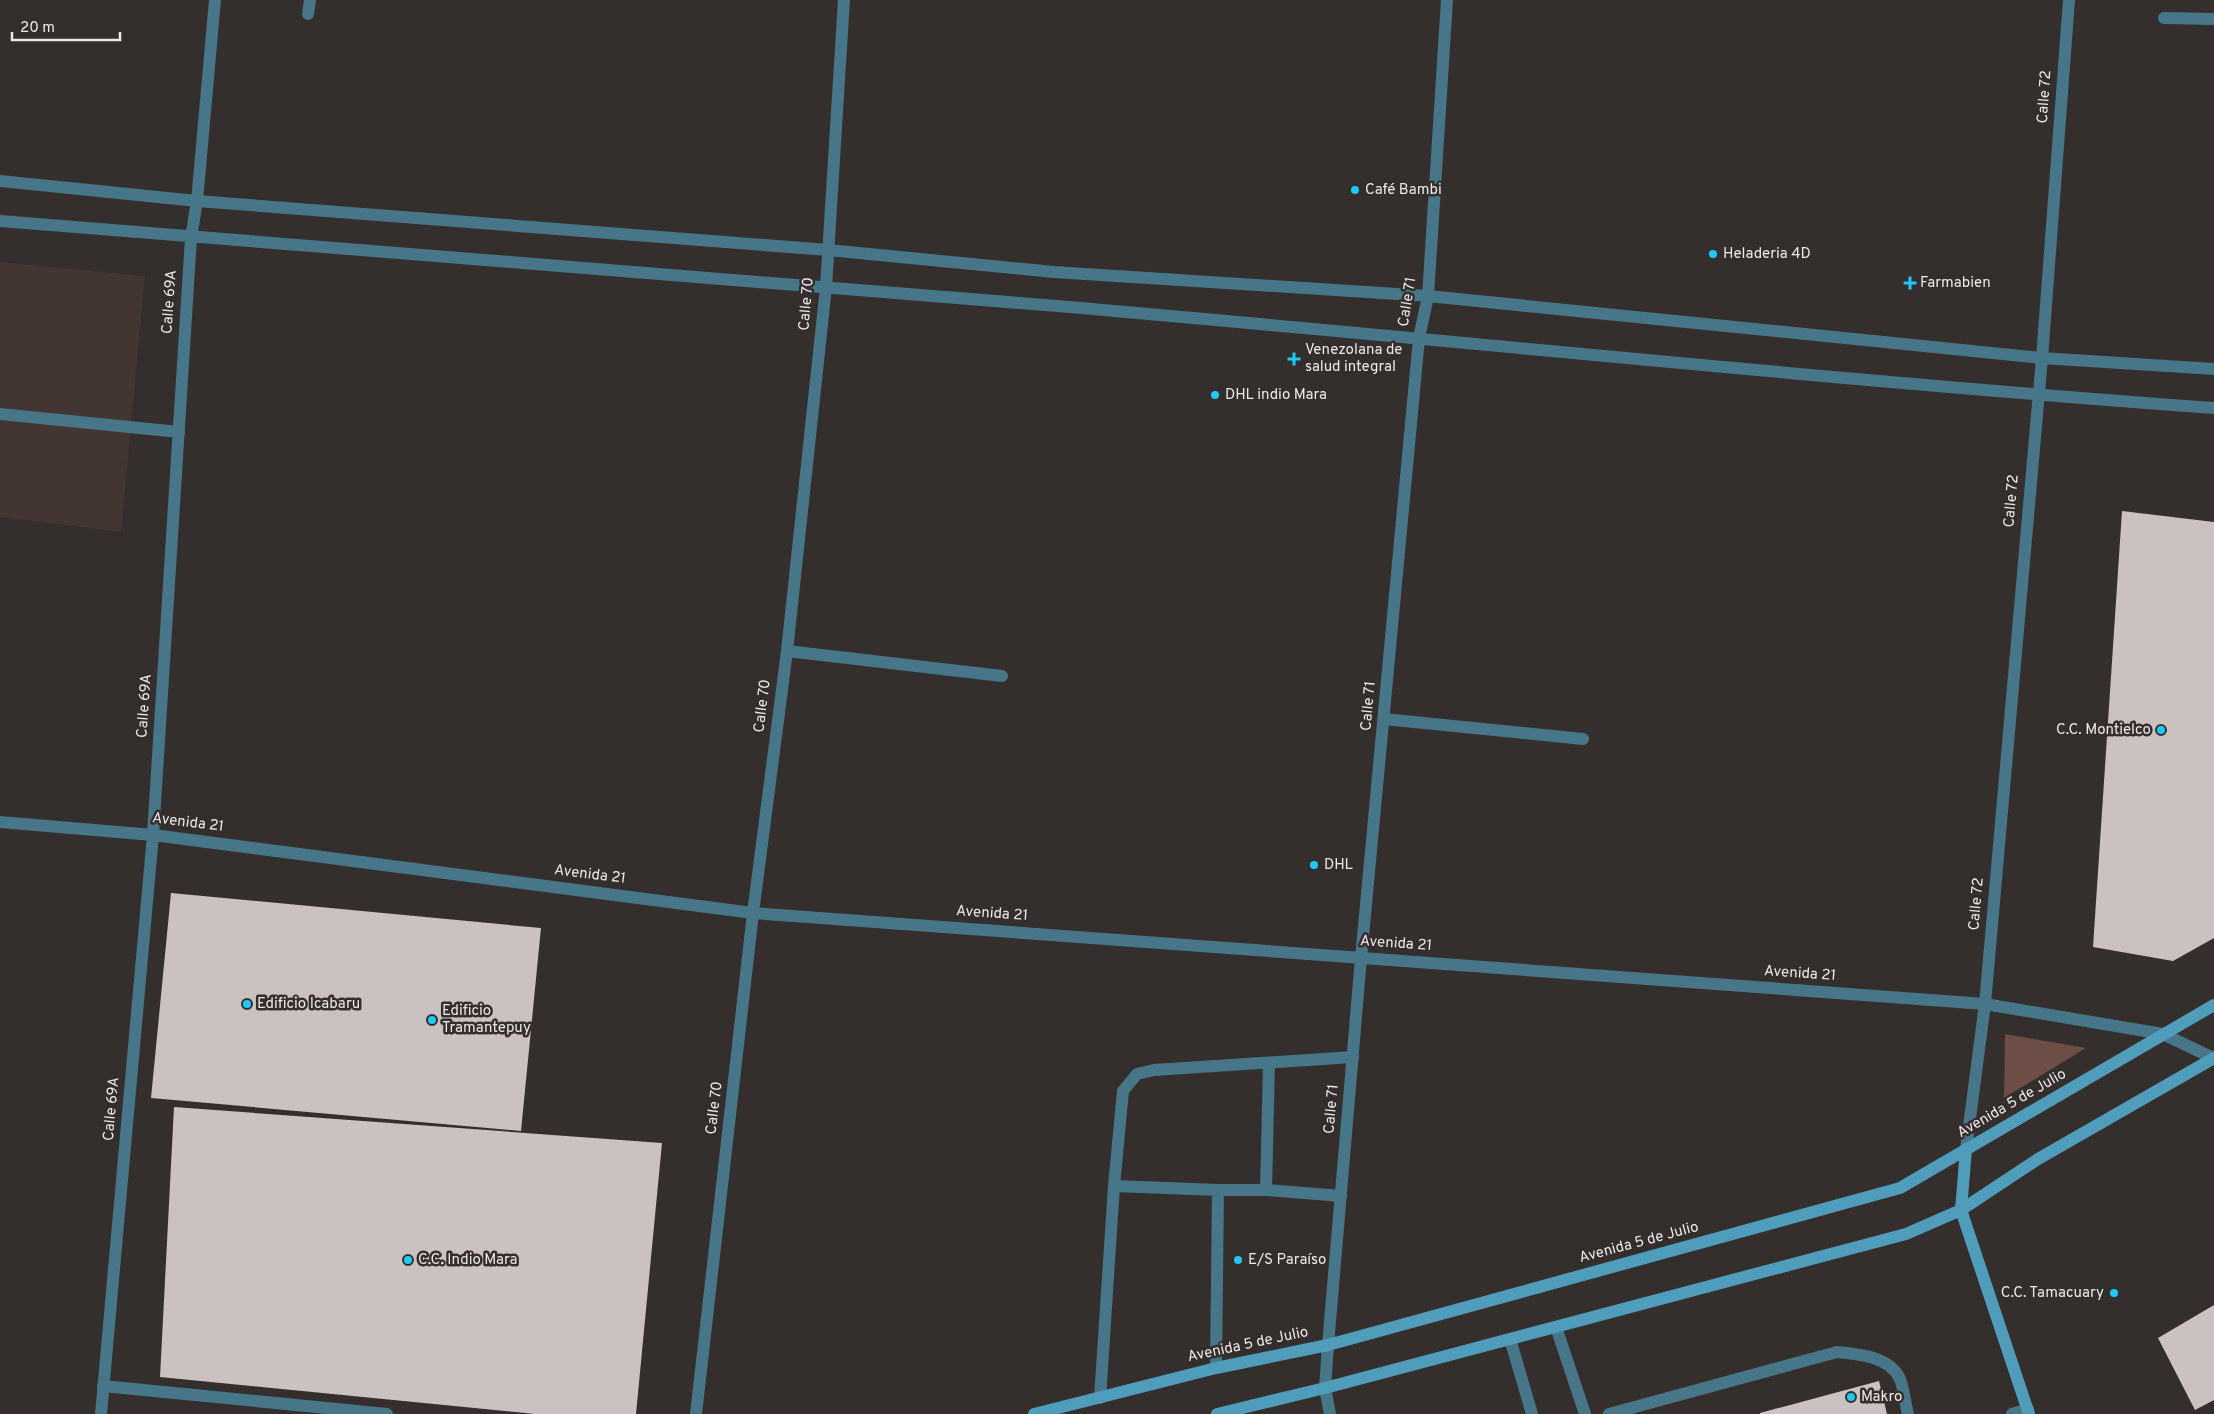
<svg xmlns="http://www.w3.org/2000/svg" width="2214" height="1414" font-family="Overpass,sans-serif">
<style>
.built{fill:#423532}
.green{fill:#6c4e47}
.building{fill:#cac1c0}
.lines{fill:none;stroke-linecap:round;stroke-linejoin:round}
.lane{stroke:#477688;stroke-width:12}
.street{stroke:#477688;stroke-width:12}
.secondary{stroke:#4f9dbb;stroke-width:12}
.poi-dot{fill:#1ec9fd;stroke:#342e2d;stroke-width:2}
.labels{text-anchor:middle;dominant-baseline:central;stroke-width:5;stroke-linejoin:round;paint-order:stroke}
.street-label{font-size:15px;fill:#ece8e7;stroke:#342e2d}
.poi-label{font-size:15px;fill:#ece8e7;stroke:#342e2d;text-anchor:start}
</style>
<rect width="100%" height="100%" fill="#342e2d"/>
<path class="built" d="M0,262L145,276L121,532L0,517Z"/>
<path class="green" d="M2005,1034L2086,1048L2004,1098Z"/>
<path class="building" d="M2122,511L2214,522V938L2173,961L2093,947Z
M171,893L541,928L521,1131L151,1098Z
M174,1107L662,1143L636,1414H535L160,1377Z
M2214,1305V1400L2195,1410L2158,1338Z
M1879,1381L1887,1414H1760V1413Z"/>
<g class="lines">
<path class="lane" d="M308,14L310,0
M0,414L179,432
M787,651L1002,676
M1384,719L1583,739
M1114,1186L1218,1190L1216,1368
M1218,1190H1266L1341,1196
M1266,1190L1269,1063
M1556,1327L1585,1414
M1510,1339L1532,1414
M103,1386L387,1414
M1100,1398L1114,1186L1123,1091L1137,1074L1154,1070L1353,1057
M1609,1414L1837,1352C1857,1354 1890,1356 1900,1379C1904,1389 1905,1403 1908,1414
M2012,1414L2028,1409"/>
<path class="street" d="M2164,18L2214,19
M0,181L197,201L828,250L1054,272L1428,296L2042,358L2214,369
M0,221C352,252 705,275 1057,306C1443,339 1828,380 2214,408
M0,822L153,835L753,913L1985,1004L2163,1034L2213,1058
M1966,1149L1985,1004L2042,358L2069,0
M101,1414L153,835L191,238L197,201L215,0
M696,1414L753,913L787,651L826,287L844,0
M1330,1414L1325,1388L1328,1345L1361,958L1419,338L1428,296L1447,0"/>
<path class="secondary" d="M1966,1149L1961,1210L2029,1414
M1034,1414L1216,1368L1328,1345L1900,1188L2214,1005
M1217,1414L1325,1388L1906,1234L1961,1210L2038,1159L2214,1058"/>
</g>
<g class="poi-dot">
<circle cx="1355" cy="190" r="5"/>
<circle cx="1713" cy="254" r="5"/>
<path d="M1907.5 275.5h5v5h5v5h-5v5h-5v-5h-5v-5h5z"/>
<path d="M1291.5 351.5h5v5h5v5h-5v5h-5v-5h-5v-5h5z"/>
<circle cx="1215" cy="395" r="5"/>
<circle cx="2161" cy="730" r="5"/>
<circle cx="1314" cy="865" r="5"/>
<circle cx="247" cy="1004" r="5"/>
<circle cx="432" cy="1020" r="5"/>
<circle cx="408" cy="1260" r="5"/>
<circle cx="1238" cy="1260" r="5"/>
<circle cx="2114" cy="1293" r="5"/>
<circle cx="1851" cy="1397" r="5"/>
</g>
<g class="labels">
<g class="street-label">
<text transform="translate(2045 97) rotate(-86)">Calle 72</text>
<text transform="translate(170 302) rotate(-86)">Calle 69A</text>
<text transform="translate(1408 302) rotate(-81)">Calle 71</text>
<text transform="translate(807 304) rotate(-85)">Calle 70</text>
<text transform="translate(2012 501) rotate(-85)">Calle 72</text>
<text transform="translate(145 706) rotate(-86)">Calle 69A</text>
<text transform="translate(763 706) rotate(-83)">Calle 70</text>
<text transform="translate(1369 706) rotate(-85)">Calle 71</text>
<text transform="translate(188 823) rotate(7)">Avenida 21</text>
<text transform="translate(590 875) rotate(7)">Avenida 21</text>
<text transform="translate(1977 904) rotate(-85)">Calle 72</text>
<text transform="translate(992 914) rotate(4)">Avenida 21</text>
<text transform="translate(1396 944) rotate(4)">Avenida 21</text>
<text transform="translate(1800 974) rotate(4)">Avenida 21</text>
<text transform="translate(2012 1104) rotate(-30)">Avenida 5 de Julio</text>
<text transform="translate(715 1108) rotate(-83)">Calle 70</text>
<text transform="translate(112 1109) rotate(-85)">Calle 69A</text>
<text transform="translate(1332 1109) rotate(-85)">Calle 71</text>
<text transform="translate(1639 1243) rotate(-15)">Avenida 5 de Julio</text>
<text transform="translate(1248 1345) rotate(-12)">Avenida 5 de Julio</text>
</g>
<g class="poi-label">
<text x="1365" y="190">Café Bambi</text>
<text x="1723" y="254">Heladeria 4D</text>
<text x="1920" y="283">Farmabien</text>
<text x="1305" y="350">Venezolana de<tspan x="1305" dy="17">salud integral</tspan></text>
<text x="1225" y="395">DHL indio Mara</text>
<text x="2151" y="730" text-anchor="end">C.C. Montielco</text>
<text x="1324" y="865">DHL</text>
<text x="257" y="1004">Edificio Icabaru</text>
<text x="442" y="1011">Edificio<tspan x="442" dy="17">Tramantepuy</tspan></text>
<text x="418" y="1260">C.C. Indio Mara</text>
<text x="1248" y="1260">E/S Paraíso</text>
<text x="2104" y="1293" text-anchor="end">C.C. Tamacuary</text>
<text x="1861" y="1397">Makro</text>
</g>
</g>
<path d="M12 32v8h108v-8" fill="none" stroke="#ece8e7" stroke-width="2.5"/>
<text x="20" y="32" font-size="15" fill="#ece8e7" stroke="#342e2d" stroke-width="4" paint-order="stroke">20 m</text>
</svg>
